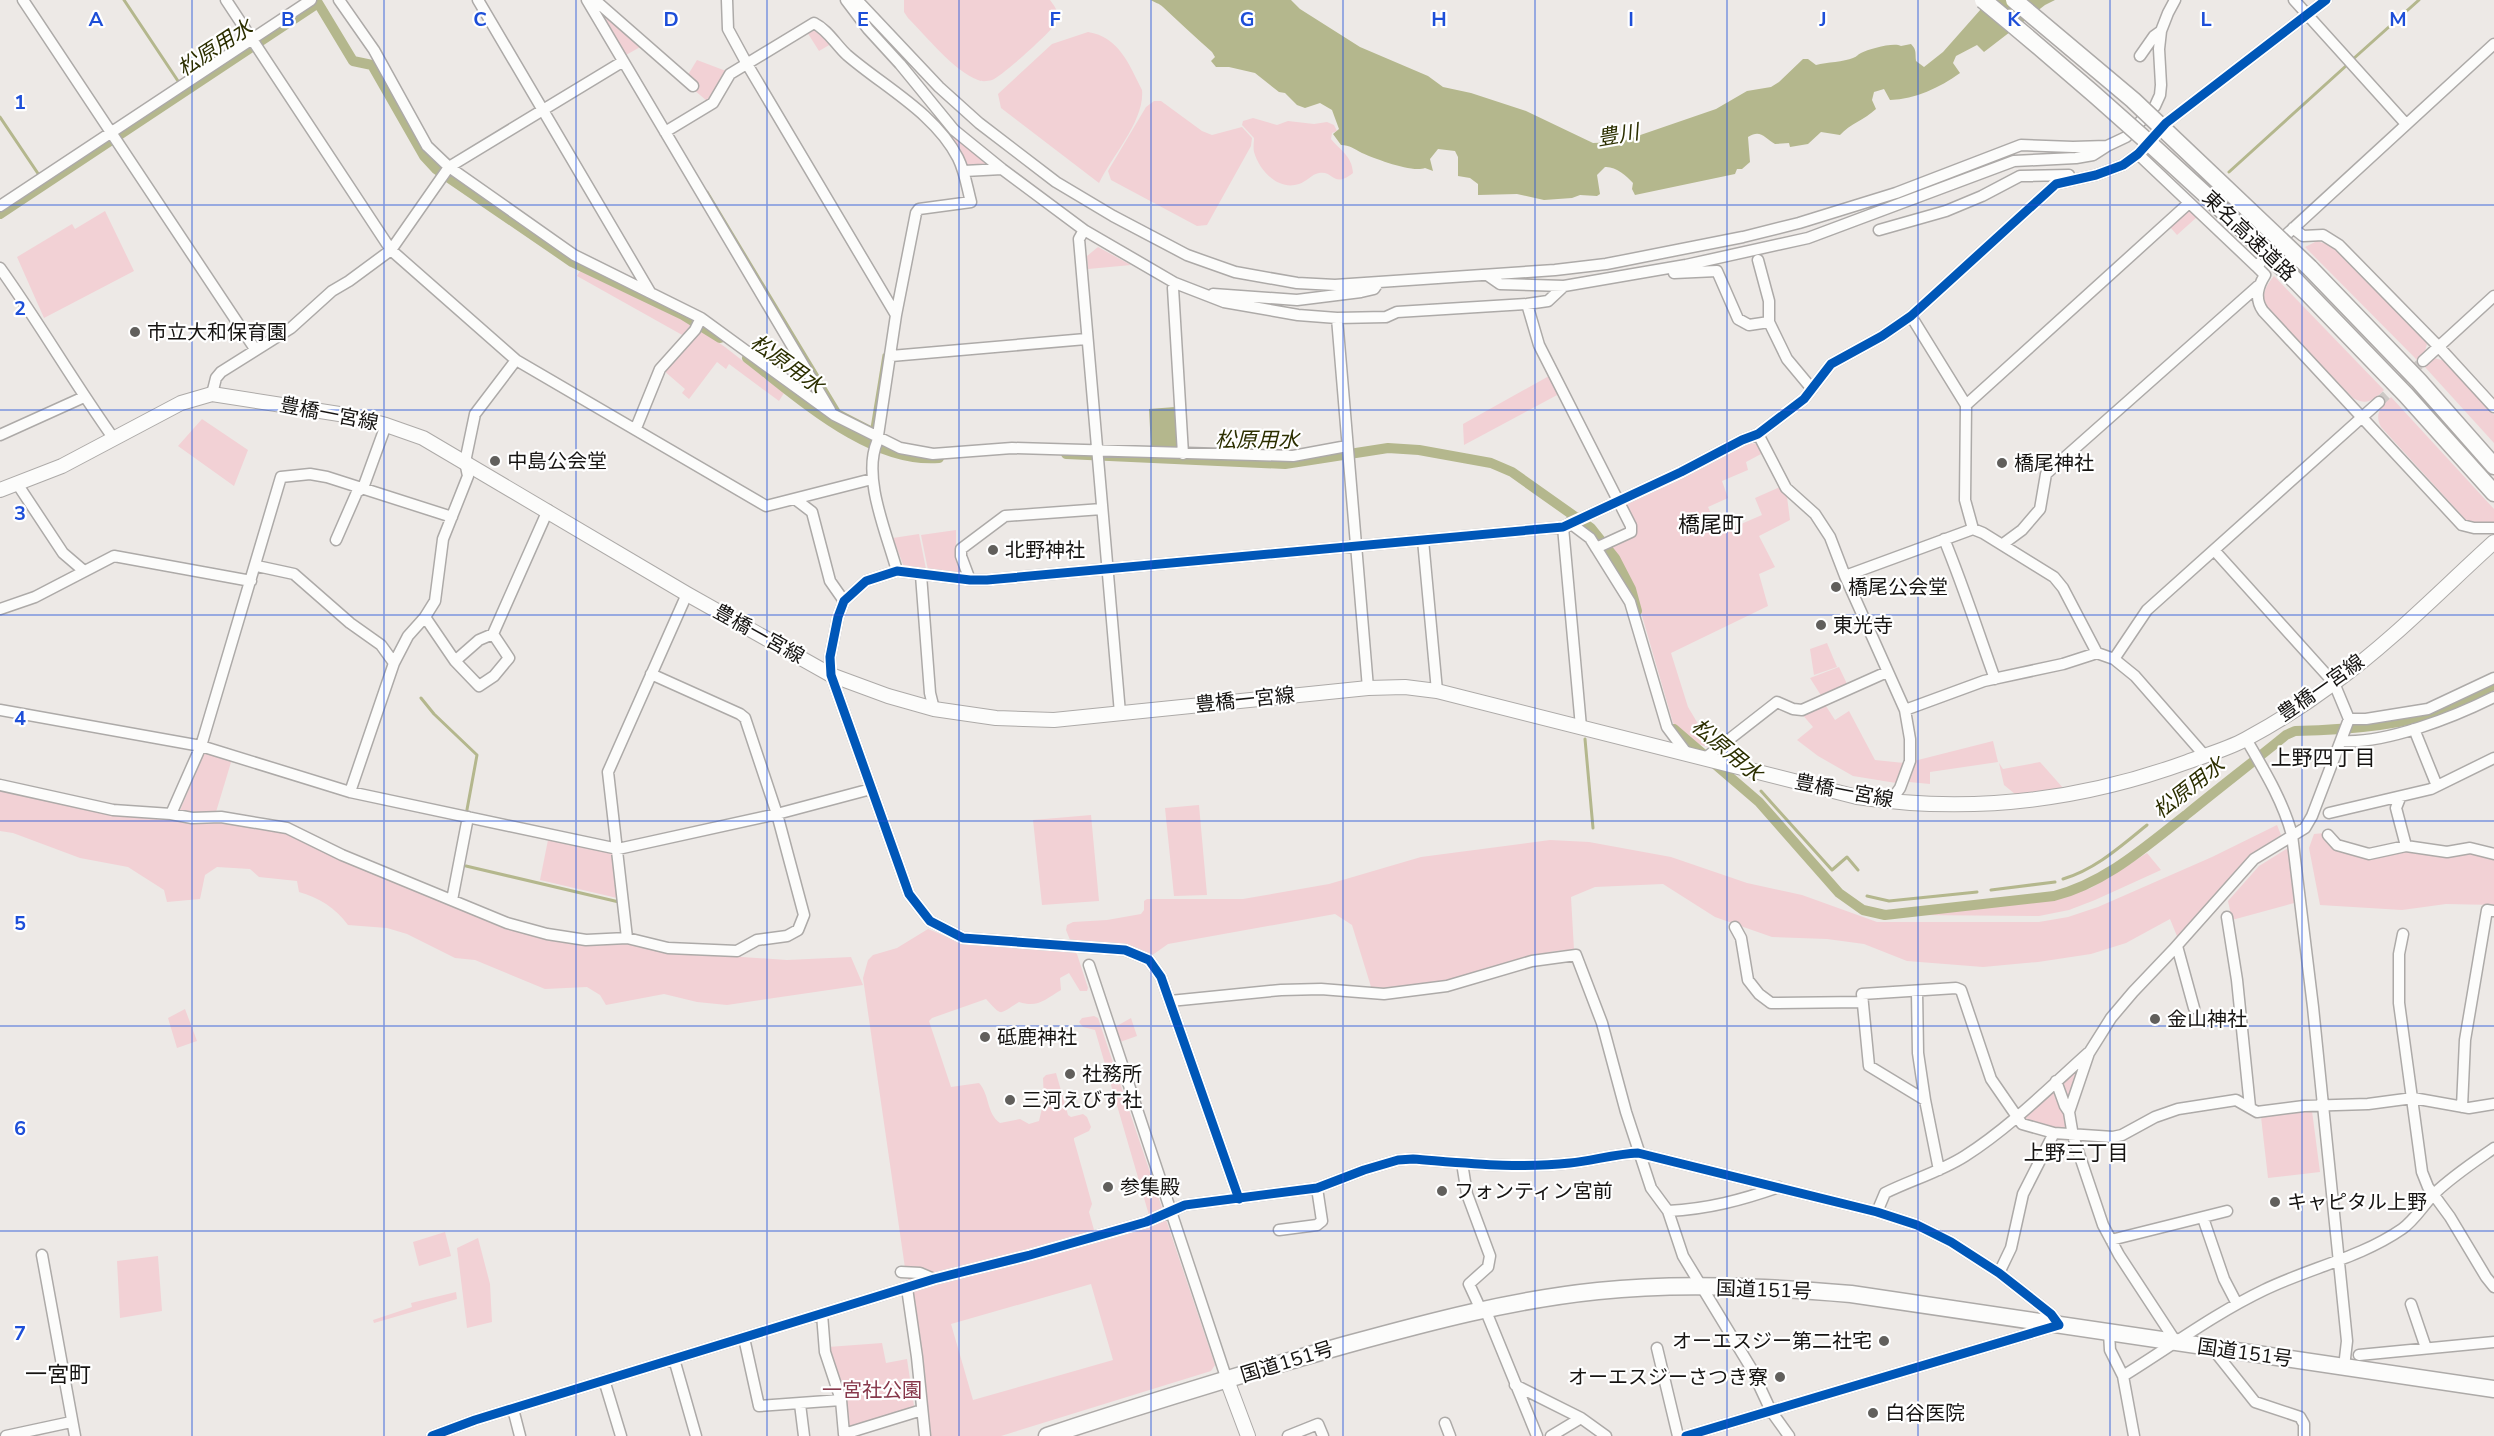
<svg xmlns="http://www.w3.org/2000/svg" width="2494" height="1436" font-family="'Nunito Sans','Noto Sans JP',sans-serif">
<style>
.green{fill:#f2d1d5;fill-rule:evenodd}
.water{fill:#b4b78d}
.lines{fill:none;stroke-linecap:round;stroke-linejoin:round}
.stream{stroke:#b4b78d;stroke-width:3}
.canal{stroke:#b4b78d;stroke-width:10}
.minor-tunnel{stroke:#cdc9c6;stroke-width:10;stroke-dasharray:10 5;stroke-linecap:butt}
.minor-casing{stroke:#adaaa8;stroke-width:13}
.major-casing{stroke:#adaaa8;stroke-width:16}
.highway-casing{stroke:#adaaa8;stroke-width:19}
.minor{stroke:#fcfcfb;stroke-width:10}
.major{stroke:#fcfcfb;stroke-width:14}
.highway{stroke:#fcfcfb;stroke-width:16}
.highway-bridge-casing{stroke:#adaaa8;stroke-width:19;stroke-linecap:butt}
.highway-bridge{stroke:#fcfcfb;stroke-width:16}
.cycleway-casing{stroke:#fff;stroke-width:13}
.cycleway{stroke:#0057b8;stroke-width:9}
.grid{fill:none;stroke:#1d4ed8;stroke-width:1.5;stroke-opacity:0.55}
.poi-dot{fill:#615f5c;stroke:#fff;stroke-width:2}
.labels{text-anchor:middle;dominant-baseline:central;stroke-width:4.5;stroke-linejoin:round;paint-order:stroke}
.street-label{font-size:20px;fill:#161412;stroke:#fff}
.poi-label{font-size:20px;fill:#161412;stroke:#fff;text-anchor:start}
.park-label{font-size:20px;fill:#87384b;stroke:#fff}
.water-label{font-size:21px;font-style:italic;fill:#2c2f00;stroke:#fff}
.neighbourhood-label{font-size:21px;fill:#161412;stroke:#fff}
.quarter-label{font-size:22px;fill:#161412;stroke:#fff}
.grid-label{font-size:20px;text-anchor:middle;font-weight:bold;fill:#1d4ed8;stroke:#fff;stroke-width:4.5;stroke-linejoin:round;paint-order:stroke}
</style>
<rect width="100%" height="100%" fill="#ede9e6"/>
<path class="green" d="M904,0H1050C1055,7 1059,11 1057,21C1054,30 1002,76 992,80C988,81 982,82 978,80C954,71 927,37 908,18L904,12Z
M602,13L642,46L626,55Z
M815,27L831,44L819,51L807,32Z
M1088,32C1119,37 1129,64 1142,90C1145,120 1112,156 1099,183L1001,108L998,94L1052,44Z
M697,60L726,71L707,101L693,89L686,78Z
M1154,101H1161L1202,131L1212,135L1242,127L1252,138L1251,146L1207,225L1197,226L1111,180L1108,171L1146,107Z
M1253,118L1277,125L1288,121L1314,124L1327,122L1334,125L1337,131L1332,133L1331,139C1341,151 1352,156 1353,173C1333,189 1334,170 1319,173C1312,174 1306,182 1299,184C1278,191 1259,170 1254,152C1253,148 1254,142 1254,138L1242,125L1243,121Z
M948,129L987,163L985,166L967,167L943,131Z
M2189,209L2197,217L2177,235L2170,227Z
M105,211L134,271L44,318L17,257L72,224L75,229Z
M2317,241L2335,247L2425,340L2427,344L2425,351L2417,360L2305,247Z
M1098,247L1131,265L1088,269L1087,256Z
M580,271L681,319L692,326L684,336L577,276Z
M2274,276L2384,390C2374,400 2367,406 2353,398L2267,308C2260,295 2266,286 2274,276Z
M699,329L725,347L784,393L779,401L729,364L726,369L717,362L689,399L682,393L685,389L663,370Z
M2434,358L2445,361L2494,415V443L2424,366Z
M1549,376L1559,394L1464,445L1463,424Z
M2391,397L2494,509V522L2478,523L2466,520L2381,427C2374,414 2381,406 2391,397Z
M202,419L248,450L234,486L178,446Z
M1750,443L1757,444L1761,454L1746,462L1748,470L1722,481L1728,498L1708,507L1720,533L1762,515L1755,498L1780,487L1787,497L1790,520L1759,536L1775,567L1759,574L1768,606L1671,653L1688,707L1713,749L1689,741L1673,723L1634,588L1618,557L1609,545L1632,533L1623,504Z
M956,530V548L964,575L928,570L921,535Z
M919,534L926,569L904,567L893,538Z
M1827,643L1837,667L1814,675L1810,649Z
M1839,667L1848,686L1822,697L1810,678Z
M1824,703L1835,720L1849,711L1875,760L1904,763L1902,772L1896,783L1853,776L1818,756L1797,740L1813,727L1801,713Z
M1993,741L1998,762L1930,772V784L1909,782L1914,761Z
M205,751L232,759L216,812L188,815L180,810Z
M2040,762L2064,789L2015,794L2004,785L1999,763L2003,769Z
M0,789L113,814L143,818L219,822L278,830L504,927L626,942L666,952L787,960L851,957L863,985L727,1005L697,1002L664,994L606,1005L600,995L587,987L545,989L475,960L455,958L407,934L387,928L348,925C336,908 318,897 299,892L297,881L259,877L250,869L217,867L205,875L200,899L167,902L164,890L128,867L80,858L13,833L0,831Z
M1199,805L1207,895L1174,896L1165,808Z
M1091,815L1099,901L1042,905L1033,820Z
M2277,825L2281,835L2251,855L2179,941L2170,919L2126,943L2091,954L2038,962L1983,967L1907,961L1864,944L1827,939L1772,937L1715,917L1663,884L1595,887L1571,897L1574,950C1552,949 1530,957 1509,963C1467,976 1416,994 1372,990L1352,925L1335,914L1168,944L1151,956L1126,945L1070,940L1066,930L1067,925L1073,922L1107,920L1141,914L1144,910V901L1147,899H1243L1329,884L1421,857L1550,840L1589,842L1671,857L1747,883L1802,895L1877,922H2039L2068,917L2098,907L2212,857Z
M2324,833L2337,849L2471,851L2494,858V905L2446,904L2402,910L2320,905L2309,848L2314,834Z
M548,840L613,853L617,898L540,880Z
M2288,848L2294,903L2232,920L2228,901L2259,866Z
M2147,853L2161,870L2095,900L2069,910L2039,916L1912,915L2056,900L2091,888Z
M928,929L962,943L1074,951L1077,954L1088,988L1087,991H1080L1069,973L1060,978L1061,990C1044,1000 1038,1008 1019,1002C998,1015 1003,1017 986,999L932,1018L929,1021L951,1087L979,1083C990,1095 986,1113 1000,1123L1020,1119L1029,1124L1039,1121L1044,1100L1043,1078L1046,1075L1056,1073L1068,1115L1071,1117L1083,1114L1087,1117L1091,1127L1089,1131L1074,1138V1140L1092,1204L1089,1212L1096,1237L1102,1240L1146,1228L1151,1222L1095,1030L1083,1027L1079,1022L1082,1018L1094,1016L1098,1018L1215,1365L1211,1371L1001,1436H930C925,1380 921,1323 905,1268L863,978L868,960L873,955L897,948ZM1091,1284L1113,1360L973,1400L951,1324Z
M185,1009L197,1041L177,1048L168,1018Z
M1131,1018L1137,1036L1120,1042L1115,1027Z
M2077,1069L2079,1074L2069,1129L2065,1131L2026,1122L2024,1117Z
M2312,1111L2320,1172L2268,1178L2261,1117Z
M445,1232L451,1256L419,1266L413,1242Z
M478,1238L490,1284L492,1322L467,1328L457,1248Z
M158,1256L162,1311L120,1318L117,1261Z
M456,1292L457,1299L374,1323L373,1320L412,1307L411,1303Z
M882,1343L886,1363L907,1359L914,1406L912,1409L850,1429L847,1425L828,1347Z"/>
<path class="water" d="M1151,0H1291L1300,9L1360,47L1428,76L1443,87L1471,93L1526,111L1593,143L1620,142L1716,109L1747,91L1771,87L1779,82L1803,59H1808L1816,65C1827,62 1844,62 1853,58C1858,56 1857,55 1861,53C1869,49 1894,42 1901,46L1911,44C1917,50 1915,53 1916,61L1924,67L1943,52L1989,0H2055L2045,5L1984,52L1977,45L1956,56L1953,63L1960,73C1939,88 1916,99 1890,100L1884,89L1874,92L1872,100L1876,109C1864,120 1850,124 1840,135L1821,132L1808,144L1790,147L1789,143L1775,144C1764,138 1761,129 1748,137L1750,162L1742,169H1737L1735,174L1635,195L1632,189L1633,183C1627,176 1615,166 1605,167L1597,175L1600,194L1597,196L1580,195L1572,198L1544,200L1517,194L1478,195V184L1470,178L1458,176V157L1455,151L1438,149L1430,159L1433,171L1425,168C1412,173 1376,159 1362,153C1354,149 1350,145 1341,145L1333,134L1339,129L1332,110L1320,103L1305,108L1297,105L1285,93L1279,92L1255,73L1229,67H1216L1211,61L1215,57L1212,52C1195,37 1179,22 1163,7C1159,3 1155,3 1151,0Z
M1175,407L1178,449L1151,447L1149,409Z
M2313,749L2314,762L2293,763V750Z"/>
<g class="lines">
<path class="stream" d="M124,0L178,81
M318,0V3
M2352,60L2419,0
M0,117L39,175
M2229,172L2347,65
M707,192L839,411L872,428L884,355
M421,698L434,714L477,755L466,815
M1585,739L1593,828
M1761,791L1832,870L1847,857L1858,870
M466,866L619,902
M2063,879C2096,869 2121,846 2147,825
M1991,890L2055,882
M1867,896L1889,901L1977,892"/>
<path class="canal" d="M0,214L318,3L353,61L372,65L424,156L436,169L572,262L683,315L720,338
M747,358C798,397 870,464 939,458
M1066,454L1285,464L1388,448L1419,450L1491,463L1512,472L1591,528L1615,558L1631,589L1637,611
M1674,729L1759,802L1839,893L1863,910L1885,915L2054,896C2105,883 2145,847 2186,815C2219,788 2253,762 2286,735L2295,731C2341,730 2401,726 2444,710C2461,704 2478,693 2494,685"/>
<path class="minor-tunnel" d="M2379,402L2423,361"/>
<defs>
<path id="minor" d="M23,0L255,349
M226,0L391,250L516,360L766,506L872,479
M339,0L374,50L427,146L449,167L574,255L701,318L834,415L900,448L933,454L1012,448L1293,456L1347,446
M478,0L650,292
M587,0L830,410
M727,0L728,29L747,64L896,315
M846,0L868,29L900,64L954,130L1002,169L1084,230L1079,239L1120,713
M857,0L939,87L979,123L1056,182L1113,216L1187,255L1235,272L1297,283L1335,285L1555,270L1606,264L1743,237L1799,223L1896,193L2021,145L2073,147L2107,146L2126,137L2155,106L2160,95L2161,85L2159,49L2161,31
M2294,0L2406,124
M596,1L693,86
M2140,56L2154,36L2161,31L2168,13L2175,0
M665,132L713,103L730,74L814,23C828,30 836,45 847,55C884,87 935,113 958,158C965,172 967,187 971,202L919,209L916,213L896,315L877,442C862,478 887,534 897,571
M2138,154L2256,266
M964,171L1002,169
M0,206L311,0
M2293,228L2303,236L2323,235L2339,245L2438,346L2494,407
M1084,230L1175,283L1173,288L1183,454
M1879,230L1946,211L1982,196L2020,176L2069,175
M2287,234L2494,44
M1758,260L1769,301V322
M2261,262L2256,266L2265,275C2258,286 2254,298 2263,311L2462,525L2474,528H2494
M0,268C40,324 74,383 114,439
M1674,273L1717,271L1738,319L1749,325L1769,322L1787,359L1812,389
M1487,275L1500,284L1564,286L1686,265L1808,238L2014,161L2076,158L2093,155L2107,146
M1175,283L1224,302L1298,315L1337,318L1386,317L1397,312L1527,304L1548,301L1564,286
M1213,294L1297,300L1361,292L1374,289L1378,283
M1527,304L1539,345L1631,526V532L1596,548
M1911,316L1966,405L1965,500L1973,529
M1337,318L1368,688
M891,356L1086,339
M2423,361L2494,296
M212,394L216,378L221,372L291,328L332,291L349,281L391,250L449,167L622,62
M1966,405L2189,203
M636,428L660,369L695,330L701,318
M1758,434L1786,488L1815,514L1830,537L1845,576L1905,710L1910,739V761L1900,788L1890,802
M0,435L84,397
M18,485L63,553L84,571
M795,499L812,512L830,581L844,601
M1570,523L1590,538L1630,602L1667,727L1688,755
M1563,527L1581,727
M1944,539C1963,585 1978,632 1995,679
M336,540L357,492L363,488L386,425
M1423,540L1437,691
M2003,544L2022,530L2040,509L2046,474L2258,286
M257,566L294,574L350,623L381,645L394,663
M921,575L930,693L934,709
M1845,576L1973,529L1983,533L2054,577L2063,588L2097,653L2114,659L2135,676L2205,756
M970,580L961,556V549L1005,516L1102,509
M0,609L35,597L114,556L251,581
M425,617L455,661L479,686L494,676L509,658L493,634
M2114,659L2147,610L2379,402
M455,661L479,640L493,634L548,510
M0,710L201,746L350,792L618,849L777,814L871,789
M1905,710L1984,681L2063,664L2097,653
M2349,719H2366L2428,709L2494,678
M2414,729L2437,786
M2246,739C2264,770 2283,801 2292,835L2313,1007L2347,1341L2344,1367
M2341,741C2386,744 2454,717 2494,697
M1704,759L1777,702L1793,709L1802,710L1887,672
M0,785L113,810L171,814L192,818L221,817L287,828L342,855L507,923L547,934L586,940L627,938L668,948L737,951L757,940L787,936L798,930L804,915L777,814L745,718L740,714L651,674
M350,792L394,663L408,636L425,617L435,601L443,539L468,476L465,462L475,414L516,360
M2400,798L2396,808L2406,846
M2329,813L2431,789L2494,758
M171,814L201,746L281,477L310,474L327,477L452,517
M2328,835L2337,845L2369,854L2406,846L2447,852L2470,848L2494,854
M452,900L468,817
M2227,917L2237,980L2250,1107
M1735,927L1741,938L1748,980L1759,994L1771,1003L1862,1002
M2403,934L2399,954V1003L2422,1172L2428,1187L2450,1217L2486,1277L2494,1287
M627,938L608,772L687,594
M2177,946L2194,1008
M1089,965L1227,1380
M1917,991L1918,1053L1925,1100
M1170,1001L1281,990L1321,989L1384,994L1447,986L1532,961L1576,955L1602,1023L1626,1112L1651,1188L1668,1211L1683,1256L1751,1368L1771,1411L1789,1436
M2056,1081L2065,1106L2069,1112
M2462,1107L2465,1040L2487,910L2494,911
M1462,1163L1467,1194L1490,1256L1488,1267L1469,1284L1481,1310
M1939,1170L1925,1100L1869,1066L1862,994L1956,988L1961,990L1991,1079L2022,1124L2054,1133L2113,1137L2122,1135L2155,1117L2178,1109L2236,1100L2257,1112L2304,1106L2368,1104L2413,1098L2469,1108L2494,1104
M1239,1199L1161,977L1149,960L1125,950L963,938L930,921L909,894L831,675L830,657L838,617L844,601L866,581L897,571L970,580H987L1563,527L1681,472L1742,440L1758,434L1804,399L1831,364L1882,336L1911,316L2056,184L2096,175L2123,165L2138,154L2166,123L2326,0
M1668,1211C1708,1209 1742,1200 1779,1187
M1877,1212L1885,1193C1911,1180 1940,1172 1965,1156C2009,1128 2049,1088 2088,1053
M2203,1218L2224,1279L2237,1304
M1279,1230L1317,1225L1322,1221L1317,1188
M2111,1240L2227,1211
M42,1255L75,1436
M901,1272L920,1273L934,1279
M1999,1273L2011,1248L2023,1194L2054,1133
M907,1288L917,1357L925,1436
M2411,1304L2426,1348
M1485,1309L1537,1436
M822,1314L825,1352L841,1400L844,1434L922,1410
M2109,1333L2110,1350L2123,1376L2134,1436
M744,1338L759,1406L841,1400
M2176,1342L2119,1255L2103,1225L2073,1136L2069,1112L2089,1053L2111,1018L2133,992L2173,950L2254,859L2305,828L2312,816L2349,719L2334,683L2214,550
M1657,1348L1678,1436
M2212,1348L2255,1402L2300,1417L2304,1424V1436
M2359,1355L2494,1342
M674,1359L696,1436
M2123,1376C2170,1347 2214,1314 2264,1290C2309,1268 2360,1258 2402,1229C2415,1220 2424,1204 2436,1192C2454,1175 2474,1162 2494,1148
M604,1380L621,1436
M1515,1385L1581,1418L1606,1436
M800,1404L804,1436
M513,1409L520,1436
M1445,1423L1450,1436
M6,1436L71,1422
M432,1436L475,1420L934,1279L1030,1255L1146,1222L1185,1205L1317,1188L1364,1170L1398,1160L1413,1159C1465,1163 1518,1169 1570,1163C1592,1161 1614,1154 1638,1153L1877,1212L1917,1225L1951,1242L1999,1273L2051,1314L2059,1325L1686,1436
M1288,1436L1318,1424L1323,1436
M1551,1436L1581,1418"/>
<path id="major" d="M0,490L62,466L181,403L212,394L352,416L386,425L423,438L687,594L831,675L888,696L934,709L996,718L1054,720L1368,688L1405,687L1437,691L1857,797C1970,814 2080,801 2187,762C2206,755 2228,749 2246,739C2276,723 2307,703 2334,683C2391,642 2442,589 2494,542
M1227,1380L1248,1436"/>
<path id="highway" d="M2310,268L2419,381L2494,466
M2295,280L2406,395L2494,493
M1047,1436C1145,1404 1245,1373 1345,1345C1429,1322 1511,1300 1598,1291C1681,1282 1767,1287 1851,1294L2494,1389"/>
</defs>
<use href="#minor" class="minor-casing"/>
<use href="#major" class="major-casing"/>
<use href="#highway" class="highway-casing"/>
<use href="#minor" class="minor"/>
<use href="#major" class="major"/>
<use href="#highway" class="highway"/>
<defs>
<path id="highway-bridge" d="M1983,0C2091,89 2195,182 2295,280
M2014,0L2133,100L2310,268"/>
</defs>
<use href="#highway-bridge" class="highway-bridge-casing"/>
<use href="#highway-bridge" class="highway-bridge"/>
<defs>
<path id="cycleway" d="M1239,1199L1161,977L1149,960L1125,950L963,938L930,921L909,894L831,675L830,657L838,617L844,601L866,581L897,571L970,580H987L1563,527L1681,472L1742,440L1758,434L1804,399L1831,364L1882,336L1911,316L2056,184L2096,175L2123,165L2138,154L2166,123L2326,0
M432,1436L475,1420L934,1279L1030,1255L1146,1222L1185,1205L1317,1188L1364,1170L1398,1160L1413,1159C1465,1163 1518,1169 1570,1163C1592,1161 1614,1154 1638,1153L1877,1212L1917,1225L1951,1242L1999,1273L2051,1314L2059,1325L1686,1436"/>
</defs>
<use href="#cycleway" class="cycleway-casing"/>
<use href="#cycleway" class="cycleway"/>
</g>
<path class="grid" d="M192,0V1436M384,0V1436M576,0V1436M767,0V1436M959,0V1436M1151,0V1436M1343,0V1436M1535,0V1436M1727,0V1436M1918,0V1436M2110,0V1436M2302,0V1436M0,205H2494M0,410H2494M0,615H2494M0,821H2494M0,1026H2494M0,1231H2494"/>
<g class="poi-dot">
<circle cx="135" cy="332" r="6"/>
<circle cx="495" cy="461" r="6"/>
<circle cx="2002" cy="463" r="6"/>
<circle cx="993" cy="550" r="6"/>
<circle cx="1836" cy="587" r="6"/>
<circle cx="1821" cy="625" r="6"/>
<circle cx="2155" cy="1019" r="6"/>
<circle cx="985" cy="1037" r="6"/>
<circle cx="1070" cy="1074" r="6"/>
<circle cx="1010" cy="1100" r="6"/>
<circle cx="1108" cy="1187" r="6"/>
<circle cx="1442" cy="1191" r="6"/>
<circle cx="2275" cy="1202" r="6"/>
<circle cx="1884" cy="1341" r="6"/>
<circle cx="1780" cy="1377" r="6"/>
<circle cx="1873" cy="1413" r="6"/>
</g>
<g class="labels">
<g class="street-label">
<text transform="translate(2249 236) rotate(44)">東名高速道路</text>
<text transform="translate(329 414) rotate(11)">豊橋一宮線</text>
<text transform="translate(759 634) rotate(29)">豊橋一宮線</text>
<text transform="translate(2321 688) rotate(-35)">豊橋一宮線</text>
<text transform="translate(1245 700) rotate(-6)">豊橋一宮線</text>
<text transform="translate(1844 791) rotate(11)">豊橋一宮線</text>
<text transform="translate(1764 1290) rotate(2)">国道151号</text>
<text transform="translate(2245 1353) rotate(8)">国道151号</text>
<text transform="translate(1287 1362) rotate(-17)">国道151号</text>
</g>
<g class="poi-label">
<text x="147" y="332">市立大和保育園</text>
<text x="507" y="461">中島公会堂</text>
<text x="2014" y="463">橋尾神社</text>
<text x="1005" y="550">北野神社</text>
<text x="1848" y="587">橋尾公会堂</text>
<text x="1833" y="625">東光寺</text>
<text x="2167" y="1019">金山神社</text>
<text x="997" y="1037">砥鹿神社</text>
<text x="1082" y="1074">社務所</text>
<text x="1022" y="1100">三河えびす社</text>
<text x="1120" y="1187">参集殿</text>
<text x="1454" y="1191">フォンティン宮前</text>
<text x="2287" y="1202">キャピタル上野</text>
<text x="1872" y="1341" text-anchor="end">オーエスジー第二社宅</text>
<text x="1768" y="1377" text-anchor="end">オーエスジーさつき寮</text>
<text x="1885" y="1413">白谷医院</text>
</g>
<g class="park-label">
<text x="872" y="1390">一宮社公園</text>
</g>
<g class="water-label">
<text transform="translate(215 48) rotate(-33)">松原用水</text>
<text transform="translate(1618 135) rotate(-10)">豊川</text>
<text transform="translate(787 364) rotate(36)">松原用水</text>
<text x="1257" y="440">松原用水</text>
<text transform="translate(1727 750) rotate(40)">松原用水</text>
<text transform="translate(2189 788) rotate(-38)">松原用水</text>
</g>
<g class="neighbourhood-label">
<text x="2323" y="758">上野四丁目</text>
<text x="2076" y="1153">上野三丁目</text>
</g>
<g class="quarter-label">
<text x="1711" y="525">橋尾町</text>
<text x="58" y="1375">一宮町</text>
</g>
</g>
<g class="grid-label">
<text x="96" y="26">A</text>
<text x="288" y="26">B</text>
<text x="480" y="26">C</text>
<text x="671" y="26">D</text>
<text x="863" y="26">E</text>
<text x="1055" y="26">F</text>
<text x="1247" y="26">G</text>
<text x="1439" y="26">H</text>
<text x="1631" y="26">I</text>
<text x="1823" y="26">J</text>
<text x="2014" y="26">K</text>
<text x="2206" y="26">L</text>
<text x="2398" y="26">M</text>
<text x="20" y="109">1</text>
<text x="20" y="315">2</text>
<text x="20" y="520">3</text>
<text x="20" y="725">4</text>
<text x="20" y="930">5</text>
<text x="20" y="1135">6</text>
<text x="20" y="1340">7</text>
</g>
</svg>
